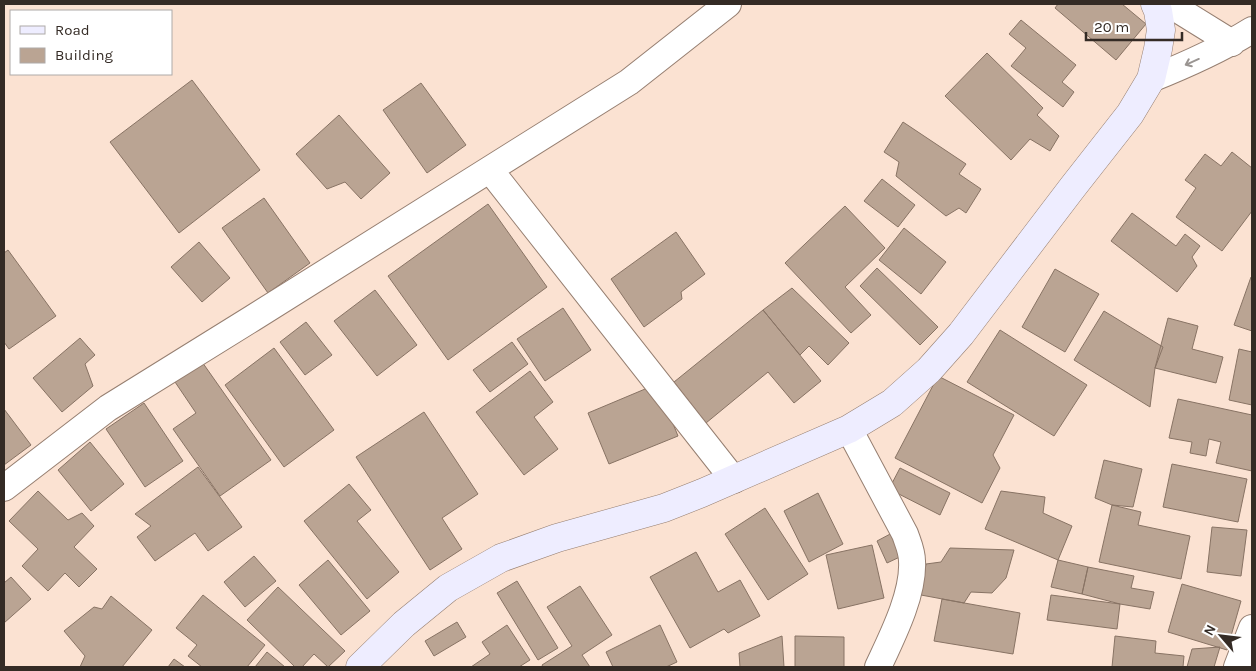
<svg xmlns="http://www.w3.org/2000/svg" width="1256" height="671" font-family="Karla,sans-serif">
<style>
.building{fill:#baa493;stroke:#887364}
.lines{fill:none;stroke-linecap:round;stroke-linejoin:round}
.street-casing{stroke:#967f71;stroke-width:28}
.secondary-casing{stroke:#967f71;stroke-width:29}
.street{stroke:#fff;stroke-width:26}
.secondary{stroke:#eeedff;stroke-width:28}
.oneway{stroke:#9a9592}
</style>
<rect width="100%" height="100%" fill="#fbe2d2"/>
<path class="building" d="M1058,4H1122L1146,24L1116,60L1055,8Z
M1021,20L1076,65L1062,82L1074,92L1063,107L1011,66L1026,48L1009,34Z
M987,53L1043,108L1037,115L1059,136L1050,151L1030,139L1011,160L945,96Z
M192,80L260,170L179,233L110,142Z
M421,83L466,145L427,173L383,110Z
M339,115L390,173L361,199L345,182L327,189L296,154Z
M903,122L966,164L959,174L981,189L966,213L959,208L946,216L896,176L899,162L884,152Z
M1232,152L1252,168V211L1222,251L1176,217L1196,188L1185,180L1205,154L1221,166Z
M882,179L915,205L898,227L864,201Z
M264,198L310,263L268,293L222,228Z
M488,204L547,287L448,360L388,276Z
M845,206L885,248L845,287L871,315L851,333L785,263Z
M1132,213L1176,246L1185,234L1200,246L1192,257L1197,266L1177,292L1111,241Z
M904,228L946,262L921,294L879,260Z
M676,232L705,274L681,292L682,299L644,327L611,279Z
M199,242L230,278L202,302L171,267Z
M8,250L56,316L9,349L4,342V253Z
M877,268L938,327L920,345L860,286Z
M1055,269L1099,294L1065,352L1022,327Z
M1251,277H1252V331L1234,325Z
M792,288L849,343L828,365L809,346L800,355L763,310Z
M375,290L417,345L377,376L334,321Z
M563,308L591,350L545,381L517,339Z
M763,310L821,381L794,403L768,372L706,423L674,382Z
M1104,311L1163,347L1155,368L1150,407L1074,360Z
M1168,318L1198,326L1192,349L1223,357L1216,383L1155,368Z
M306,322L332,355L305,375L280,342Z
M1000,330L1087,385L1054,436L967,382Z
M80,338L95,355L85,364L93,386L62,412L33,378Z
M512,342L528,364L490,392L473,370Z
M274,348L334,430L284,467L225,385Z
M1239,349L1252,352V405L1229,400Z
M200,359L271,460L220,496L173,429L196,413L173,379Z
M530,371L553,402L534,417L558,449L524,475L476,412Z
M938,376L1014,415L993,455L1000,468L982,503L895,458Z
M657,384L678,436L609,464L588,413Z
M1178,399L1252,415V471L1216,463L1221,442L1209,439L1206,456L1190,453L1192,442L1169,438Z
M144,403L183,461L145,487L106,429Z
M4,409L31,445L4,465Z
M424,412L478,494L442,518L462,549L430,570L356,457Z
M90,442L124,484L91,511L58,470Z
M1104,460L1142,469L1133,507L1112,505L1095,498Z
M1172,464L1247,479L1238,522L1163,507Z
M198,467L242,527L208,551L195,533L155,561L137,537L151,526L135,514Z
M900,468L950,493L940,515L889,489Z
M349,484L371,510L357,521L399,572L367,599L304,521Z
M38,491L68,520L82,513L94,526L74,547L97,569L79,587L65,573L48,591L22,566L38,549L9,521Z
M1001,491L1045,497L1043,513L1072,526L1058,560L985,529Z
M818,493L843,544L809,562L784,511Z
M1112,505L1141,512L1138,525L1190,536L1181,579L1099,562Z
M765,508L808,574L768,600L725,534Z
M1212,527L1247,530L1241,576L1207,572Z
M894,532L904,555L887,563L877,541Z
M872,545L884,598L838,609L826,555Z
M950,548L1014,550L1006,578L992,593L971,592L964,603L921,595L926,564L941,562Z
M696,552L718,592L740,580L760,616L728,633L724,629L690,648L650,577Z
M254,556L276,581L245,607L224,582Z
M328,560L370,611L341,635L299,585Z
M1058,560L1088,567L1082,594L1051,587Z
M1088,567L1134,576L1131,588L1154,592L1150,609L1120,604L1082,594Z
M11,577L31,599L4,623V583Z
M517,581L558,648L538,660L497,593Z
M1182,584L1241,601L1227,650L1168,632Z
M580,586L612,635L582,655L590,667H543L542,665L572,646L547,607Z
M278,587L345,651L328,667L314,654L302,667H295L247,620Z
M203,595L265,645L247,667H202L188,656L197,645L176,628Z
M1051,595L1120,604L1117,629L1047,620Z
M111,596L152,630L122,667H80L85,656L64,631L94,607L102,609Z
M942,599L1020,613L1013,654L934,641Z
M457,622L466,637L434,656L425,641Z
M507,625L530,660L519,667H471L490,654L482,642Z
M660,625L677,662L666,667H613L606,652Z
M782,636L784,667H740L739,653Z
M795,636L844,637V667H795Z
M1115,636L1156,641L1155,653L1184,656L1183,667H1112Z
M1220,647L1214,667H1187L1192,649Z
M267,652L285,667H255Z
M174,659L185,667H168Z"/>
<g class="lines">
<defs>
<path id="street" d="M1169,4L1232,43
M1151,79C1186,65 1220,50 1252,30
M490,170L734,480
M849,429L905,534C908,543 912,551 912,561C914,594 892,637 878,667
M4,488L108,408L253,318L629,82L728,4
M1237,667L1252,628"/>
<path id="secondary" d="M360,667L404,624L448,588L501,558L557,538L664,508L702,493L849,429L892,403L929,370L961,334L1072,188L1130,114L1151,79L1158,49L1161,30L1158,11L1155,4"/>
</defs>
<use href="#street" class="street-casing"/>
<use href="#secondary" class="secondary-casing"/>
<use href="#street" class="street"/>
<use href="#secondary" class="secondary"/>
</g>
<defs><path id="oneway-shaft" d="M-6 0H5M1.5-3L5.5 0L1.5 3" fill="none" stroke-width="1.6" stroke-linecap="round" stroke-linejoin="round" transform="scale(1.25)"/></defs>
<use class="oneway" href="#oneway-shaft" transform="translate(1192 62) rotate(156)"/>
<rect width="1256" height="671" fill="none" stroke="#342b25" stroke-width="10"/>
<rect x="10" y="10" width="162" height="65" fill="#ffffff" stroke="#aeaaa8"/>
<rect x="20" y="26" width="25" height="8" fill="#eeedff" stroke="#aeaaa8"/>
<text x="55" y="35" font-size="15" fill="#342b25">Road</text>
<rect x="20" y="48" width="25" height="15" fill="#baa493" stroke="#aeaaa8"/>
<text x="55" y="60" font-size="15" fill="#342b25">Building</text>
<g transform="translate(1221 636) rotate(298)" stroke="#ffffff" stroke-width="4" paint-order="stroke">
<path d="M0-4L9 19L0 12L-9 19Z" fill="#342b25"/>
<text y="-8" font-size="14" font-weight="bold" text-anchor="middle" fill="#342b25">N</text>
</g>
<path d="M1086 32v8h96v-8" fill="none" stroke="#342b25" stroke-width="2.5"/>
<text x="1094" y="32" font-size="15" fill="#342b25" stroke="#ffffff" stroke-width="4" paint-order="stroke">20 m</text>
</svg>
